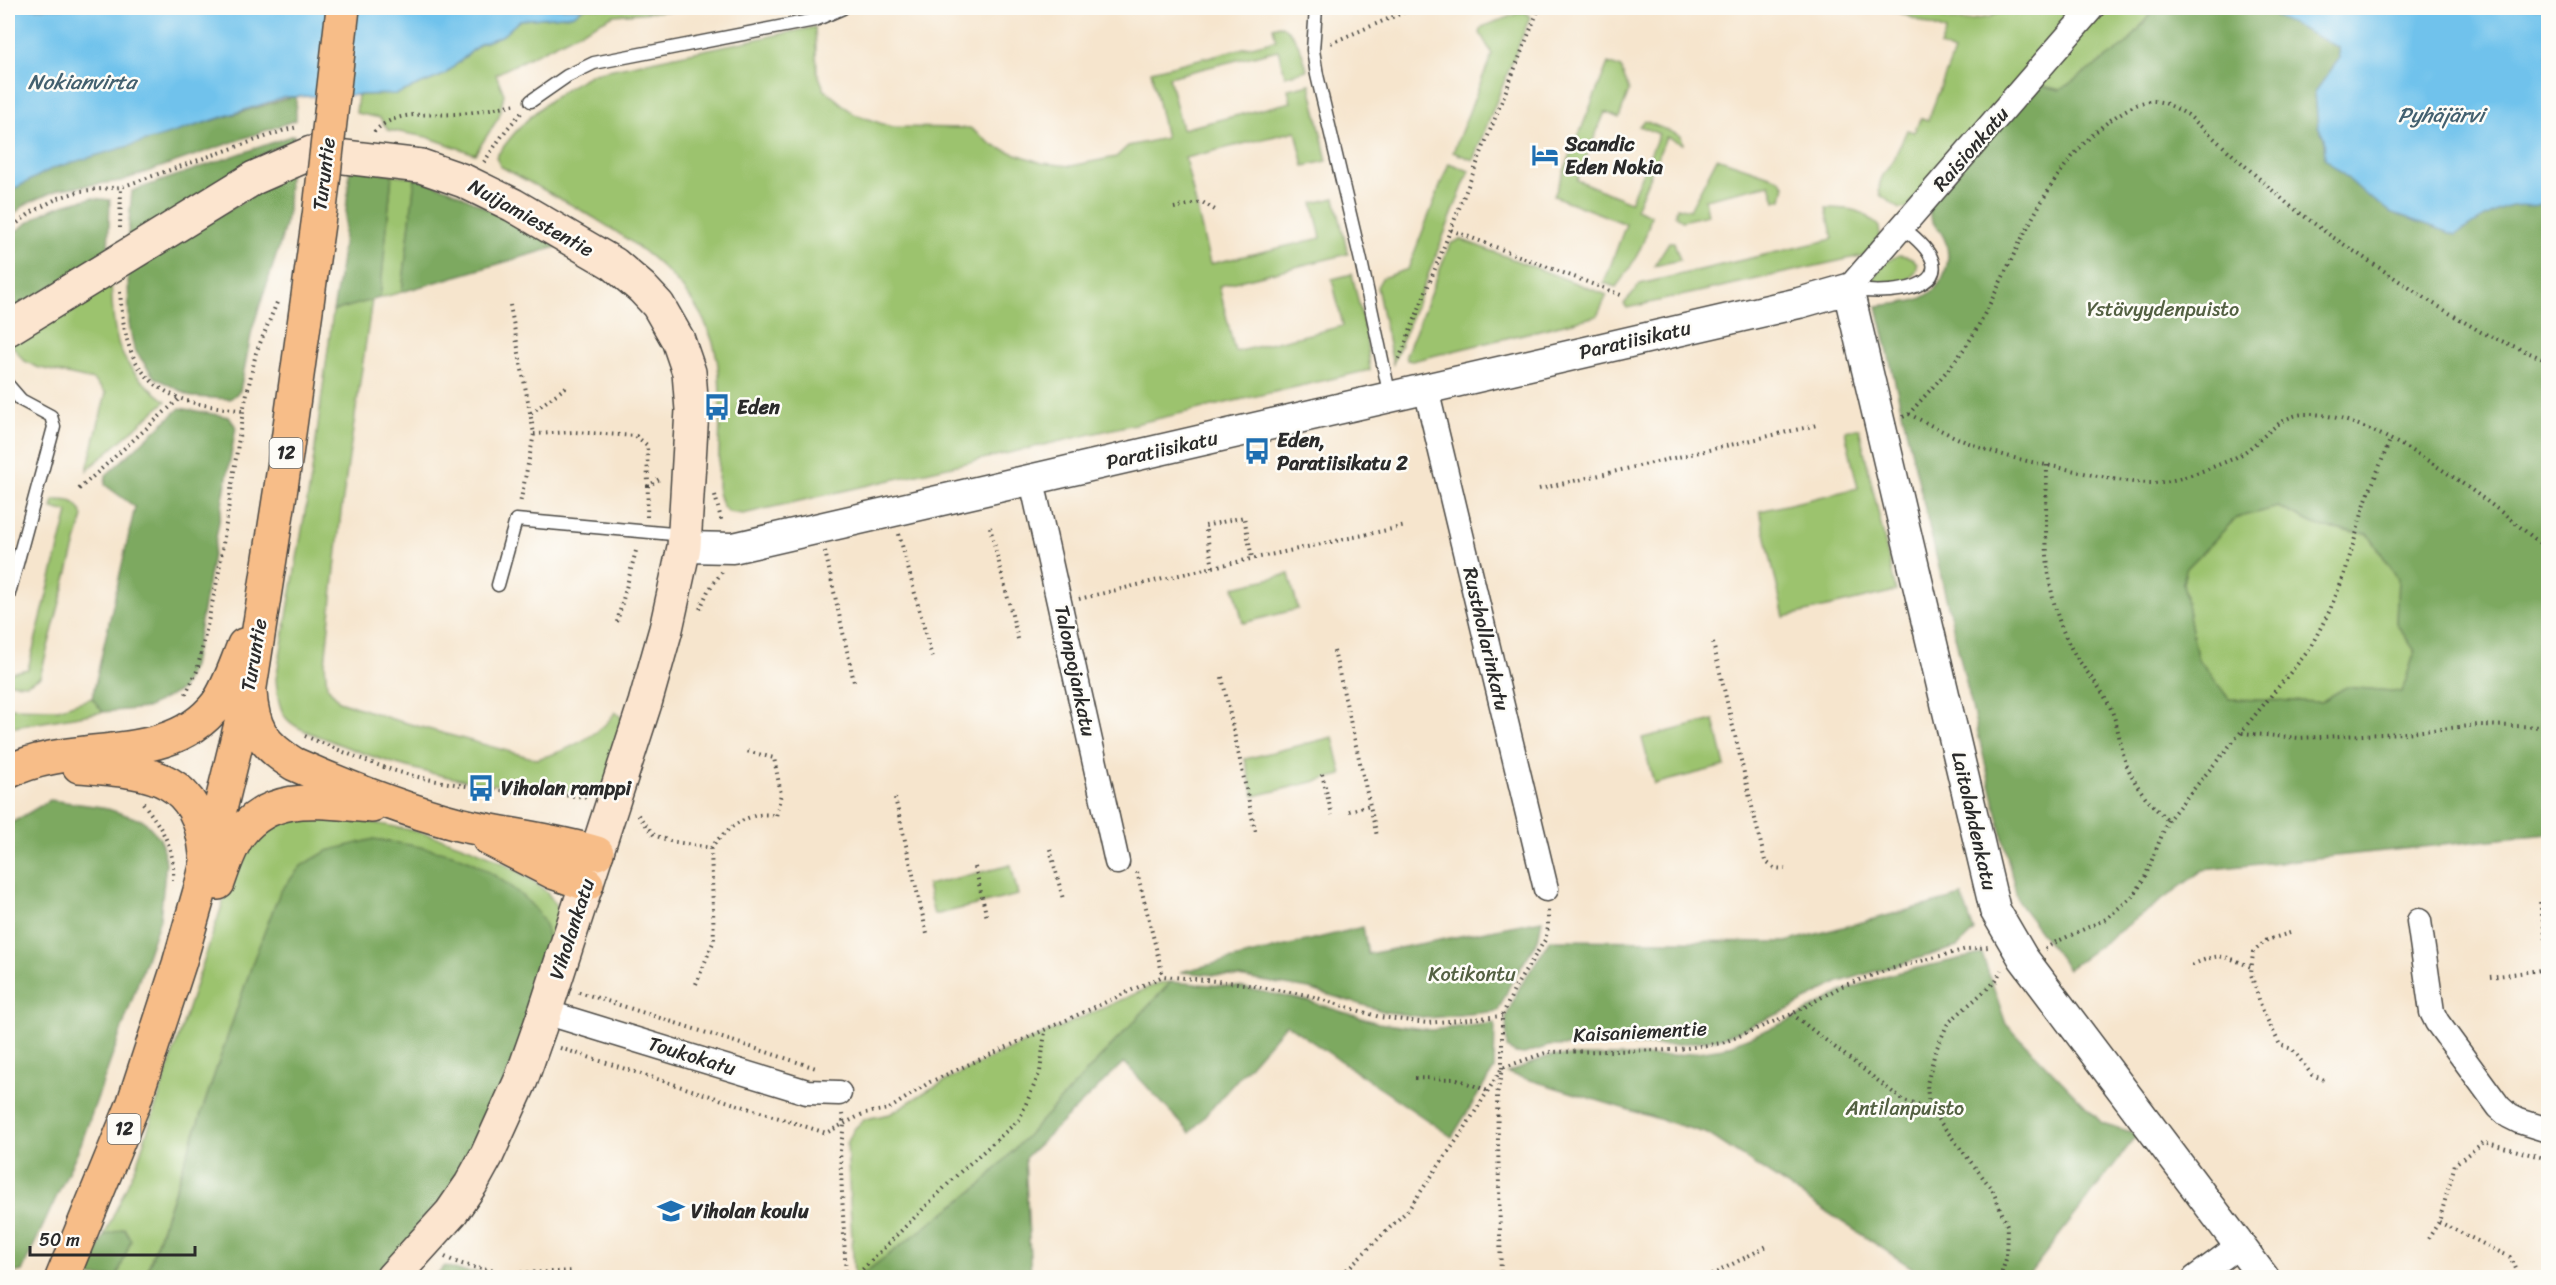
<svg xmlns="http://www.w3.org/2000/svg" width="2556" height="1285" font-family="Sriracha,sans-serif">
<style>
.green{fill:#9cc36e;stroke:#64774c;stroke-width:1.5}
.forest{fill:#7da961;stroke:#546a46;stroke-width:1.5;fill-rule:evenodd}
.water{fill:#70c2ec;stroke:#4e768c;stroke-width:1.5}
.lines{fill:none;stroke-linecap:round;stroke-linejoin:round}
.service-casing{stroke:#494743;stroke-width:15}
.minor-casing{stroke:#494743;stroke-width:27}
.tertiary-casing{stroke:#494743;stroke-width:33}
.secondary-casing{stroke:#494743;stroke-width:36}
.trunk-casing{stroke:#494743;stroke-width:36}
.path{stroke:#494743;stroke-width:4;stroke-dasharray:1.5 4.5;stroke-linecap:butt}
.service{stroke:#fff;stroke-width:12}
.minor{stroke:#fff;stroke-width:24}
.tertiary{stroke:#fff;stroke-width:30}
.secondary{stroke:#fce5cf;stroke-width:33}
.trunk{stroke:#f7bd88;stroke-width:33}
.trunk-bridge-casing{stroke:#494743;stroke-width:36;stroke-linecap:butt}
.trunk-bridge{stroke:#f7bd88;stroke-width:33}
.labels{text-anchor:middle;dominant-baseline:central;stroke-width:5;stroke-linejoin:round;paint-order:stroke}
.shield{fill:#fdfcf7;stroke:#6a6a68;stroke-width:1.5}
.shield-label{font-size:18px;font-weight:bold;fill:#2b2b2b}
.poi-label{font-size:20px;font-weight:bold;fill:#2b2b2b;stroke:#fdfcf7;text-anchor:start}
.street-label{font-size:20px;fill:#2b2b2b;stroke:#fdfcf7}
.park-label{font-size:20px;fill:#536042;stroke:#fdfcf7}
.water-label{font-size:21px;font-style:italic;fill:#43606f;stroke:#fdfcf7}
</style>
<rect width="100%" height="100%" fill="#fdfcf7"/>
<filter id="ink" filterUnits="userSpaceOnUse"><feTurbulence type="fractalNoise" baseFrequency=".0167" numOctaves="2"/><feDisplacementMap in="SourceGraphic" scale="12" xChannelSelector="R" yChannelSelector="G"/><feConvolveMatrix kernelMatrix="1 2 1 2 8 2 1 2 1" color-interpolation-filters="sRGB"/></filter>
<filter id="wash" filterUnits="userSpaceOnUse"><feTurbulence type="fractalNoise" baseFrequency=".008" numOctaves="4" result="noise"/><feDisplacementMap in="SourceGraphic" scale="24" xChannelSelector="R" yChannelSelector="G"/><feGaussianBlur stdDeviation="1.35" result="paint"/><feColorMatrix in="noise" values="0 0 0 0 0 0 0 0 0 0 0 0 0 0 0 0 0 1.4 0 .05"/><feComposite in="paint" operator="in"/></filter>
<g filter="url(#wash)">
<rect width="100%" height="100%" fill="#f6e5cd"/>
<path class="green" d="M583,8H702L614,15L496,74L504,94L499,117L475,154L427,137L388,130L380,118L356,113L358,95L397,94L444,75L480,44L503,35L520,20L574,15Z
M1887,8H1921L1950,20L1964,21L1989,17L2010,8H2082L1907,208L1900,209L1880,195C1876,179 1888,170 1895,156C1899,148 1903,139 1907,130L1914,132L1921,118L1928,120L1954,52L1940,46L1946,31Z
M2102,8H2155L2127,44L2060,90L2034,84Z
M1524,11L1530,17L1473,160L1453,152L1492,54L1480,33L1482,27Z
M1279,25C1296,31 1303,53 1307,70L1285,76L1278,50L1169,77L1182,129L1291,102L1288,89L1310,84L1327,161L1304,166L1296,131L1185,158L1210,264L1321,238L1313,203L1335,198L1348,254L1219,286L1235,352L1343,326L1332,279L1352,274L1366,335L1370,370L743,514L728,512L722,505L718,493C718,453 722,413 719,374C711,264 582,213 500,166L496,157C521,120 554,93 594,73L815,27L817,71L824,89L854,114L891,127L970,128L994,146L1042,163L1071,166L1116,157L1128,146L1166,138L1151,71L1276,40L1273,27Z
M1608,63L1621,68L1629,91L1619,118L1605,112L1577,180L1630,202L1659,134L1639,126L1645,121L1681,136L1683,144L1666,137L1636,209L1651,215C1645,244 1634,264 1616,287L1604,283L1626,224L1554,196Z
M1717,158L1779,179L1785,186L1782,199L1775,201L1770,184L1705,199L1708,215L1682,221L1675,215L1677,207L1690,210Z
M1449,163L1469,171L1393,364L1377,287L1382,278L1408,269Z
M392,174L415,178L402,292L380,298Z
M1826,208C1849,208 1864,209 1879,227L1880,236L1865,255L1627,308L1624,304L1640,284L1833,239Z
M1460,239L1607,295L1597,316L1412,361L1407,360L1406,355L1450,244Z
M1669,242H1674L1680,260L1654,266Z
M1899,255C1934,257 1914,292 1874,283L1873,277L1887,261Z
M111,282C114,342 115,363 166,401L87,470L106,393L93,380L36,367L23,360L9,341Z
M372,300L341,512L325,664L327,686L339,701L392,719L536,759C562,753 602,735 615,712L621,717L626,728L602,796C571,789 539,789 507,786C446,780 388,764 331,741C317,735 296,730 286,718C278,707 277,691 276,679L311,478L333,311Z
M1859,428L1896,591L1784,617L1760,511L1858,488L1845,431Z
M54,500C69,500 77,499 83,516L40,677L27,684L9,683L10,673L28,669L68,512L52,508Z
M2278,507L2320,527L2368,534L2398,578L2396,623L2415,651L2402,692L2346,687L2321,702L2229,699L2197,657L2183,583L2186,569L2236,518Z
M1289,574L1298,609L1243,623L1234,587Z
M92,698L103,712L8,728V708L58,709Z
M1714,720L1725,766L1654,784L1642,738Z
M1333,737L1342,775L1254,796L1245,759Z
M303,813C377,822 452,832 517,871C534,882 552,891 558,912C562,924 554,940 551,952L255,956L145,1277H117L131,1240L104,1236L136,1166L239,854L264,825Z
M1011,865L1018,895L934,915L927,885Z
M1171,982L981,1185L859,1277H854L847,1144L854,1129L865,1119L890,1114L930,1089L989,1059L1159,983Z"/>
<path class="forest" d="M2155,8H2268L2271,14L2338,47L2339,59L2315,92L2318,126L2324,137L2325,158L2364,193L2391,212L2456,235C2474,224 2491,211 2512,206C2528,203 2531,210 2548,200V834L2203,870L2068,969L2018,902L1877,306C1890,304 1906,304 1919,299C1943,290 1954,261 1944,238C1937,222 1929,227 1929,206L2034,84L2060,90L2127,44ZM2278,507L2320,527L2368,534L2398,578L2396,623L2415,651L2402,692L2346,687L2321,702L2229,699L2197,657L2183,583L2186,569L2236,518Z
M296,96V120L121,181L60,189L26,204L8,219V192L53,168Z
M294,135L293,143L275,148L249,161L127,243L132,191Z
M350,168L392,174L380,298L333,311L341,265Z
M289,173L288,213L280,244L252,330L240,391L230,399L192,397L154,377L134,349L129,324L128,272Z
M415,178L449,189L560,246L402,292Z
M92,198L110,200L108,253L8,313V237C39,214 53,205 92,198Z
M180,408L229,417L236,427L193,666L181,690L147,708L103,712L92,698L135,507L105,485L106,475Z
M50,800L102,807L144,821L160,838L166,862L160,919L118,1040L81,1144L22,1271L8,1274V825Z
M374,839C401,844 429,847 455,855C481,864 533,897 544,923C557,952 541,982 531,1010C498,1110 455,1207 374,1277L145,1278L255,956L280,892L301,866L327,851Z
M1962,896L1974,931L1957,947L1839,982L1790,1009L1721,1038L1674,1045L1549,1046L1524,1054L1515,1053L1507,1048L1506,1017L1519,988L1550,940L1786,942Z
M1542,920L1538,940L1511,983L1498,1011L1430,1018L1386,1012L1309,989L1238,977L1180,972L1363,927L1368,954Z
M1982,954L2006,1024L2102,1123L2138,1134L2027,1277H1926L1708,1134L1507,1073L1549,1056H1672L1723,1048L1793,1019L1843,991L1891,974Z
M1171,982L1239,987L1308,1001L1378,1023L1431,1030L1495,1023L1494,1069L1452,1137L1286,1024L1190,1133L1124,1062L1025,1158L1031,1277H859L981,1185Z
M124,1228L131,1240L117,1277H85L104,1236Z
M445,1266L461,1271L493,1274L495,1277H434Z"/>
<path class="water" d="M8,8H583L574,15L520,20L503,35L480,44L444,75L397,94L285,97L160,137L53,168L8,192Z
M2268,8H2548V200C2531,210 2528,203 2512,206C2491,211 2474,224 2456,235L2391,212L2364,193L2325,158L2324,137L2318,126L2315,92L2339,59L2338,47L2271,14Z"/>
</g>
<g filter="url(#ink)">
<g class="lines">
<defs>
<path id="service" d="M1316,8L1313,50L1317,75L1361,261L1390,397
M531,101L567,76L594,63L815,20L843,8
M1849,289C1902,298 1976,283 1903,228
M8,385L21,400L51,416L54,427L8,597
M498,585L516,520L684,535"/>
<path id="minor" d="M1848,289L2092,8
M1426,389L1546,889
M1032,481L1117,862
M2419,921L2432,1012L2437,1022L2499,1107L2509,1116L2519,1121L2548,1130
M545,1012L807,1092L839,1093
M2195,1278L2240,1245"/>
<path id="tertiary" d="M684,547L733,548L1799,303L1848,289L1995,910L2023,958L2264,1278"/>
<path id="secondary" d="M8,329L254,178L311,153L421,166L464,181L513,205L614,264L642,288L658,305L678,340L689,372L692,410L684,547L666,629L645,703L545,1012L521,1080L487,1155L471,1184L451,1213L392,1278"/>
<path id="trunk" d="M250,692C252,728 263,745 294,764C348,788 401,809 458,824C504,835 551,839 597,853
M79,766C147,772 198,772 206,854
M8,772C73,738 168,768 217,704C229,687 236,664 244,645
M489,839L555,873L587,884
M218,883C224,866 230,846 241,832C275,790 325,803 372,806
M62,1278L133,1105L179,964L201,887L250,687L286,455L320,209"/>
</defs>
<use href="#service" class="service-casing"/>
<use href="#minor" class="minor-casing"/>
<use href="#tertiary" class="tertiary-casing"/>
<use href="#secondary" class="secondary-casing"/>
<use href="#trunk" class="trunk-casing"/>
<path class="path" d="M1331,43L1414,8
M374,132C396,109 427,116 457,114C477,113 497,107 517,104
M484,162L506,130L521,113
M1174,208L1202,202L1215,210
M120,228L121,187
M8,230L32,212L58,198L81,191L121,187L285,130L298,127
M1451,230L1621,295
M120,292C124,340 130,377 179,398C198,406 223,407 243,411
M510,305L534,434L520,504
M1399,359L1539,8
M531,413L566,387
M1909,414C1938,429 1968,445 2000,454C2023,461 2047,465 2071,470C2097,476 2125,483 2152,483C2175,483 2208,469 2230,460C2257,450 2276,414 2306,414C2377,412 2495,505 2548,550
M1903,417L1909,414C1932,387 1960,360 1977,328C2017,256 2048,158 2121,113C2129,108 2140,102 2150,101C2164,100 2177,109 2188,115L2289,205L2331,236L2431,302L2481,332L2548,361
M534,434L574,432L636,436L647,445L648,486
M2047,465C2046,526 2041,588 2069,644C2080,667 2101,685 2111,709C2119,727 2120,748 2127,766C2136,787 2150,805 2168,820
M79,489L180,398
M1539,489L1817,425
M715,495L722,523
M647,517L648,486L661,478
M990,527L1018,639
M899,534L933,661
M825,551L854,682
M1213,567L1205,526L1244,517L1252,558
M1079,599L1213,567L1406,526
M700,609L708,591L722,572
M617,622L637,547
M1713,643L1765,861L1774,868L1785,869
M1334,651L1377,836
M1222,677L1256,835
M186,694L197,671L218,577L243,411L256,353L278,300
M2242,733L2299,738L2404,733L2478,725L2548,727
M305,736C342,751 379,768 418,777C475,790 531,793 589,797
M1322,774L1332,815
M895,798L927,934
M143,803C162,829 175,846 173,880
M1349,811L1370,805
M638,815L654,835L670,841L711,848C726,828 751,809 776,816L781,794L774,758L746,751
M1050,849L1063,899
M975,867L987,918
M1137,872L1163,976
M2540,902L2548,953
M2290,933L2267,940L2253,952L2251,974L2262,1009L2280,1045L2292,1049L2312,1075L2327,1081
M2045,949L2056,942L2106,919L2135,894L2145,877L2168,820L2309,650L2329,612L2344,576L2366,500L2390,440
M2192,965C2221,952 2223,955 2251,967
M2490,977L2548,969
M696,984L714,940L711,848
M579,992L816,1068
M1792,1014L1904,1101L1929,1108
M560,1048L826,1133L865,1113L889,1109L930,1082L1163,976L1237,983L1307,995L1380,1017L1427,1023L1502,1016
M1415,1078L1457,1079L1488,1091
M842,1114L844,1125L840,1151L846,1278
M2439,1222L2510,1257L2519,1278
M2428,1239L2439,1222L2455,1164L2484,1142L2548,1159
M445,1257C483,1276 532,1273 574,1271
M1545,1273L1579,1278
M854,1278L959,1173L1019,1120L1040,1072L1045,1031
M1338,1278L1408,1210L1465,1128L1502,1068L1548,1052L1673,1050L1722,1043L1792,1014L1842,986L1890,969L1967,949L1989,947
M1501,1278L1497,1095L1502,1068V1016L1516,986L1545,940L1548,928V910
M1706,1278L1767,1246
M2000,1278L2006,1259L2007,1225L1992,1189L1929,1108L1927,1084L1935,1052L1948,1023L1996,981L2001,970"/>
<use href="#service" class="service"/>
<use href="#minor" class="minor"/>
<use href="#tertiary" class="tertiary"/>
<use href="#secondary" class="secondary"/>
<use href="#trunk" class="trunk"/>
<defs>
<path id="trunk-bridge" d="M320,209L343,8"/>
</defs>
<use href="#trunk-bridge" class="trunk-bridge-casing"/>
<use href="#trunk-bridge" class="trunk-bridge"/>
</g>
</g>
<defs>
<symbol id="hotel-bare" viewBox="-9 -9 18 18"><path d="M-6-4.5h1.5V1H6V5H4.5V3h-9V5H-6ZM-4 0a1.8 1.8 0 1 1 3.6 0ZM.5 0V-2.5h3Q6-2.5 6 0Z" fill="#1f6fb2" stroke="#fdfcf7" stroke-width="2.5" paint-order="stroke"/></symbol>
<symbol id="bus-bare" viewBox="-9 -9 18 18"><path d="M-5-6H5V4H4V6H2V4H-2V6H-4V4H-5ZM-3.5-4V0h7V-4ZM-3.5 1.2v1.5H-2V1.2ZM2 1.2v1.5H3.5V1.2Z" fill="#1f6fb2" stroke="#fdfcf7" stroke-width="2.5" paint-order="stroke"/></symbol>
<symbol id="school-bare" viewBox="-9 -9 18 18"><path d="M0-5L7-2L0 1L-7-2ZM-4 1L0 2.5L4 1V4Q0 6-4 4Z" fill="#1f6fb2" stroke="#fdfcf7" stroke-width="2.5" paint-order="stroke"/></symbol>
</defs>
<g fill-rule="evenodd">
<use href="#hotel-bare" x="1526" y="136" width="38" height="38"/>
<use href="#bus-bare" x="698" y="388" width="38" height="38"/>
<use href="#bus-bare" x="1238" y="432" width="38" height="38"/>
<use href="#bus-bare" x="462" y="769" width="38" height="38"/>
<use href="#school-bare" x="652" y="1192" width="38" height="38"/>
</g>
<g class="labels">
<g class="shield">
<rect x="269.5" y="438" width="33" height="30" rx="4.5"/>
<rect x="107.5" y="1114" width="33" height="30" rx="4.5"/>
</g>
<g class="shield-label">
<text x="286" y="453">12</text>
<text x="124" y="1129">12</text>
</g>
<g class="poi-label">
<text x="1565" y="144">Scandic<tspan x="1565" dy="23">Eden Nokia</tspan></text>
<text x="737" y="407">Eden</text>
<text x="1277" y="440">Eden,<tspan x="1277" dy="23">Paratiisikatu 2</tspan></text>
<text x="501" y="788">Viholan ramppi</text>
<text x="691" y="1211">Viholan koulu</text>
</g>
<g class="street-label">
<text transform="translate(1971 149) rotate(-49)">Raisionkatu</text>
<text transform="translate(324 174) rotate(-83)">Turuntie</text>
<text transform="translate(531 218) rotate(29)">Nuijamiestentie</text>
<text transform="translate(1635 340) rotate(-13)">Paratiisikatu</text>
<text transform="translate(1162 450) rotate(-13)">Paratiisikatu</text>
<text transform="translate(1486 639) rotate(77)">Rusthollarinkatu</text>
<text transform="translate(254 655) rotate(-80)">Turuntie</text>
<text transform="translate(1075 671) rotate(78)">Talonpojankatu</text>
<text transform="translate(1974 821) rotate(77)">Laitolahdenkatu</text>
<text transform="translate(572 929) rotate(-72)">Viholankatu</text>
<text transform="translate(1640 1032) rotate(-3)">Kaisaniementie</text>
<text transform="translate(692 1056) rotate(17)">Toukokatu</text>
</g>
<g class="park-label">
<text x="2163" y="309">Ystävyydenpuisto</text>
<text x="1472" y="974">Kotikontu</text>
<text x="1905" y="1108">Antilanpuisto</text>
</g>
<g class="water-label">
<text x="82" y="82">Nokianvirta</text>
<text x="2441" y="115">Pyhäjärvi</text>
</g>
</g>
<rect width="2556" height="1285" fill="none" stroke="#fdfcf7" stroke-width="30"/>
<path d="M30 1246v9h165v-9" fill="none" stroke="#2b2b2b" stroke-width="3"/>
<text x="39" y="1246" font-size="18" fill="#2b2b2b" stroke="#fdfcf7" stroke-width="4.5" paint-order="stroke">50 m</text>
</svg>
